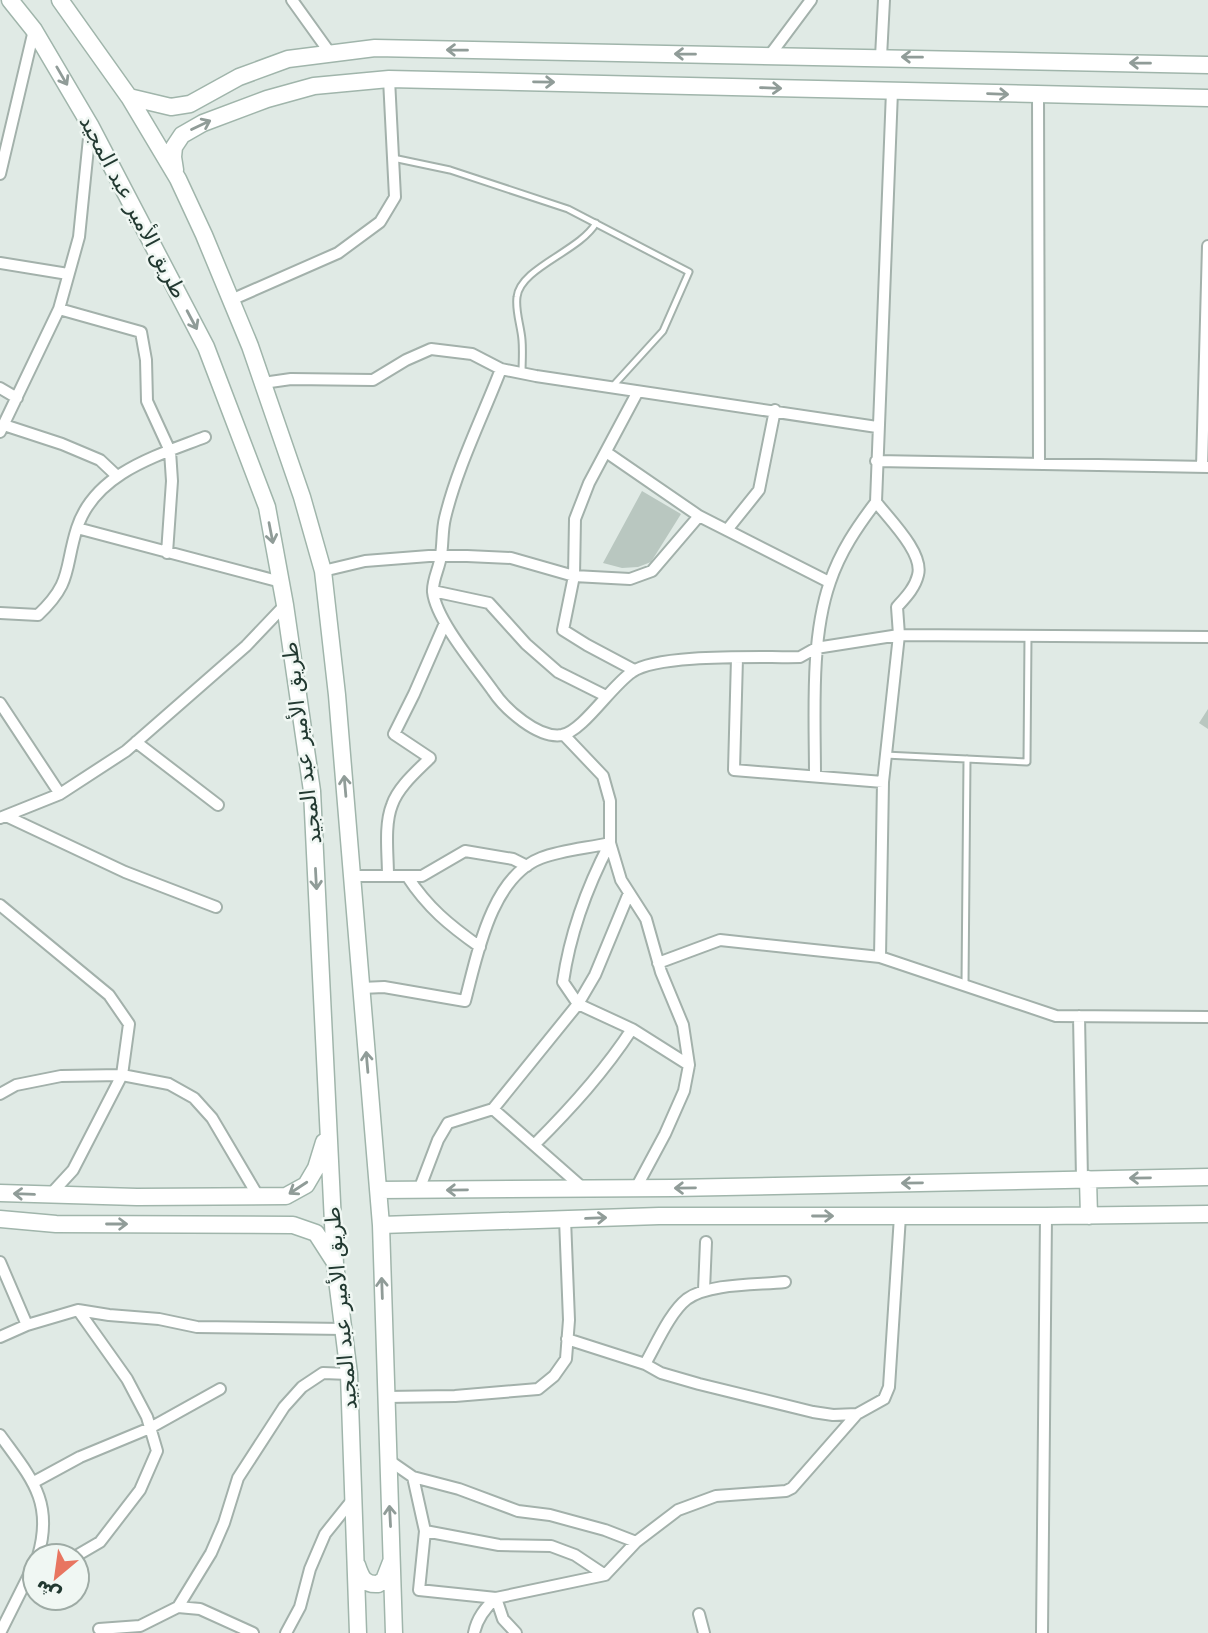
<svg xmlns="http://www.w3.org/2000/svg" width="1208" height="1633" font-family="'DejaVu Sans','Noto Sans Arabic',sans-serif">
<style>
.building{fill:#b9c7c0}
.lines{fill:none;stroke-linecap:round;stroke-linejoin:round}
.service-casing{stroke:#a3b1ab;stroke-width:9}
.minor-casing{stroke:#a3b1ab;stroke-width:14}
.secondary-casing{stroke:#a0b5ab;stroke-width:19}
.service{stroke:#fff;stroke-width:5}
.minor{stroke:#fff;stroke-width:10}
.secondary{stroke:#fff;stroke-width:16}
.oneway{stroke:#909c98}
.labels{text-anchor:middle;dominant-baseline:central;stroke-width:5;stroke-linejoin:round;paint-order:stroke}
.street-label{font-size:21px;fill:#223931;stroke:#f0f7f3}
</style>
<rect width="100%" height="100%" fill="#e0eae5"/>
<path class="building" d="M642,491L681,514L651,562L638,567L622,568L603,563Z
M1208,709V729L1199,723Z"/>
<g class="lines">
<defs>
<path id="service" d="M393,158L450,170L568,209L689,272L663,331L612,387
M522,374C522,363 523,351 522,340C521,326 515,311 517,297C520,268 580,251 596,223
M885,755L1027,762L1028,636
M965,985L967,759"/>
<path id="minor" d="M292,0L330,53
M770,55L811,0
M881,57L884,0
M1038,95L1039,464
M0,174L34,30
M0,263L68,274
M231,300L338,253L380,222L395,197L389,79
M59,309L141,332L146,360L147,401L170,451L172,481L167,553
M501,369C482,418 457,468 445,518C442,530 443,543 441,555C440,567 432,580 433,592C436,620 476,667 493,691C505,709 538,739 562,735C583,731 611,686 632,672C659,653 763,658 800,657L816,648L899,635L1208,637
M263,383L291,379L373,380L406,360L431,349L472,354L501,369L536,376L877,427
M0,388L17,398
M4,425L62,444L100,460L117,476
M0,432L59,309L79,237L90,128
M606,452L699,516L829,582
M876,461L1208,467
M1202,467L1208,246
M77,528L281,582
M727,530L759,490L775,410
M323,571L365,561L429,556H467L511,558L574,576L630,579L652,571L699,516
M433,591L489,603L526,644L558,672L606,696
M0,613L38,615C73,582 64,569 77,528C95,473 156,456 205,437
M737,658L734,770L883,782L899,635L897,607C905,598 915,588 918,575C924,553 889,519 876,502L892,91
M634,670L587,645L563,630L574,576L575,519L589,483L637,393
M0,703L60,794
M564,735L603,776L610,801V843L621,880L646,919L661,972L683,1025L689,1065L684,1091L665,1134L636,1188
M136,742L218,805
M815,776C815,716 810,639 830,582C840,552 857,527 876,502
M883,782L880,957L1056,1016L1208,1017
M6,816L125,872L216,907
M0,818L60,794L126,751L246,646L285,605
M610,843C587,887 570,933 563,982L578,1004L632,1029L689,1065
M352,876H422L465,851L513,859L527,866
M388,876C388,854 384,825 392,805C398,787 417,771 430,758L394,734L414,694L445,623
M407,876C428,908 449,925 480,947
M0,905L109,995L129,1024L122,1075L73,1170L50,1195
M658,963L720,940L880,957
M361,988L384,987L465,1001C477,956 491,877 541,858C562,850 588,848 610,843
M1079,1016L1082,1179
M0,1094L16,1085L61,1076L122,1075L169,1084L194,1098L212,1118L258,1196
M493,1109L584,1189
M535,1144C571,1108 604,1072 632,1029
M419,1190L438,1140L448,1123L493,1109L578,1004L595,975L629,893
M0,1262L27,1325
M704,1290L706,1242
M0,1337L27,1325L78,1310L109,1315L159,1319L197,1327L344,1329
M567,1339L645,1364L661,1373L699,1384L813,1412L833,1415L857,1414L884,1399L889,1387L900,1216
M645,1364C656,1345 670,1312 687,1299C709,1283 758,1285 785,1282
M386,1397L455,1396L538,1389L554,1376L566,1359L569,1320L565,1219
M0,1435C31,1478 54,1501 38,1556
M387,1459L413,1477L459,1489L518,1511L550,1515L605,1530L636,1542
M413,1477L425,1531L419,1590L496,1598L503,1619L516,1633
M34,1482L80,1457L150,1428L220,1389
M425,1531L499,1545L551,1546L575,1555L605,1575
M39,1554L54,1556
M76,1556L100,1542L140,1490L157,1451L147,1417L127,1379L78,1310
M178,1607L200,1609L253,1633
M699,1614L704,1633
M99,1629L140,1626L178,1607L211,1553L224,1523L238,1478L284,1407L302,1387L323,1373L349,1374
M1,1631L35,1563
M286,1633L300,1607L310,1569L325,1534L353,1499
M474,1633C477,1618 485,1608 496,1598L605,1575L636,1542L678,1510L716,1496L786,1491L792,1488L857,1414
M1042,1633L1046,1216"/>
<path id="secondary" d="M10,0L34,30L90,125L206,347L267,507L285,605L312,791L335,1264L349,1374L358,1633
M60,0L129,97L178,179L204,235L250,346L302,497L323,571L337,695L381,1225L394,1633
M129,97L171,107L190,104L239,77L288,59L375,48L1208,65
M175,170L173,157L174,147L182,135L203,123L267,99L314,86L389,79L1208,98
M1088,1179L1089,1216
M378,1190L673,1188L1208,1177
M0,1193L137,1197L286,1196L306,1185L316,1168L324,1142
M0,1219L56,1224L293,1225L316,1233L334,1261
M381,1225L659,1216H1046L1208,1214
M357,1565C361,1577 364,1585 378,1584L384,1580L391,1562"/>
</defs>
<use href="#service" class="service-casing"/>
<use href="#minor" class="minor-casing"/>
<use href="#secondary" class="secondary-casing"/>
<use href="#service" class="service"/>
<use href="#minor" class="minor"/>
<use href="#secondary" class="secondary"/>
</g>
<defs><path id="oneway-shaft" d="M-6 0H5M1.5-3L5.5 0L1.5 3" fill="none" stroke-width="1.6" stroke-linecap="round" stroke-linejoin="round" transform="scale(1.75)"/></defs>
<g class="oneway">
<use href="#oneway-shaft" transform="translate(457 50) rotate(-179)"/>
<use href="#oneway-shaft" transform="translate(685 54) rotate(-179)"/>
<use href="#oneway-shaft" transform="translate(912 57) rotate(-179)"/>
<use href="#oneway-shaft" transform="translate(1140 63) rotate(-179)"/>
<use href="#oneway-shaft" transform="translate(62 76) rotate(60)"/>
<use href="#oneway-shaft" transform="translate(544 82) rotate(1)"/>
<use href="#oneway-shaft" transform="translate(771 88) rotate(2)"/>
<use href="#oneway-shaft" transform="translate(998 94) rotate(2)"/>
<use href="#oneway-shaft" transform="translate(201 125) rotate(-25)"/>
<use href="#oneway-shaft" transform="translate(192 320) rotate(62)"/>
<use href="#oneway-shaft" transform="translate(271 533) rotate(79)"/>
<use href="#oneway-shaft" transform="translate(345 786) rotate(-95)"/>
<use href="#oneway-shaft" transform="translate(316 879) rotate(87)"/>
<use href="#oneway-shaft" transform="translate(367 1062) rotate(-95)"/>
<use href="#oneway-shaft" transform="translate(1140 1178) rotate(179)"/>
<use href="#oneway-shaft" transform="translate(912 1183) rotate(179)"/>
<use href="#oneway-shaft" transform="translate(298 1188) rotate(147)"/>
<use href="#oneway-shaft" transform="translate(685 1188) rotate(179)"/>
<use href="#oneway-shaft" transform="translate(457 1190) rotate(179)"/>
<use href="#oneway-shaft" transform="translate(24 1194) rotate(-178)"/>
<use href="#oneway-shaft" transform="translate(823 1216)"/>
<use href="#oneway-shaft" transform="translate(596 1218) rotate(-2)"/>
<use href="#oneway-shaft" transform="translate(117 1224)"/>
<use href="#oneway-shaft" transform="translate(382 1288) rotate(-92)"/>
<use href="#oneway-shaft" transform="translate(390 1516) rotate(-93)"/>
</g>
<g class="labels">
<g class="street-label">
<text transform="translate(133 207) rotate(62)">طريق الأمير عبد المجيد</text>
<text transform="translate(302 743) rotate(-97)">طريق الأمير عبد المجيد</text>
<text transform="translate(341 1308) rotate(-95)">طريق الأمير عبد المجيد</text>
</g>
</g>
<g transform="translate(56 1577) rotate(209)"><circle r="33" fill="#f0f7f3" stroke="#9eaba5" stroke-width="2"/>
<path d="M0-5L12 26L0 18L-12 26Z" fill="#e87560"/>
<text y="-10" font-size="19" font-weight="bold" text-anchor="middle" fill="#223931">ش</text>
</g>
</svg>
